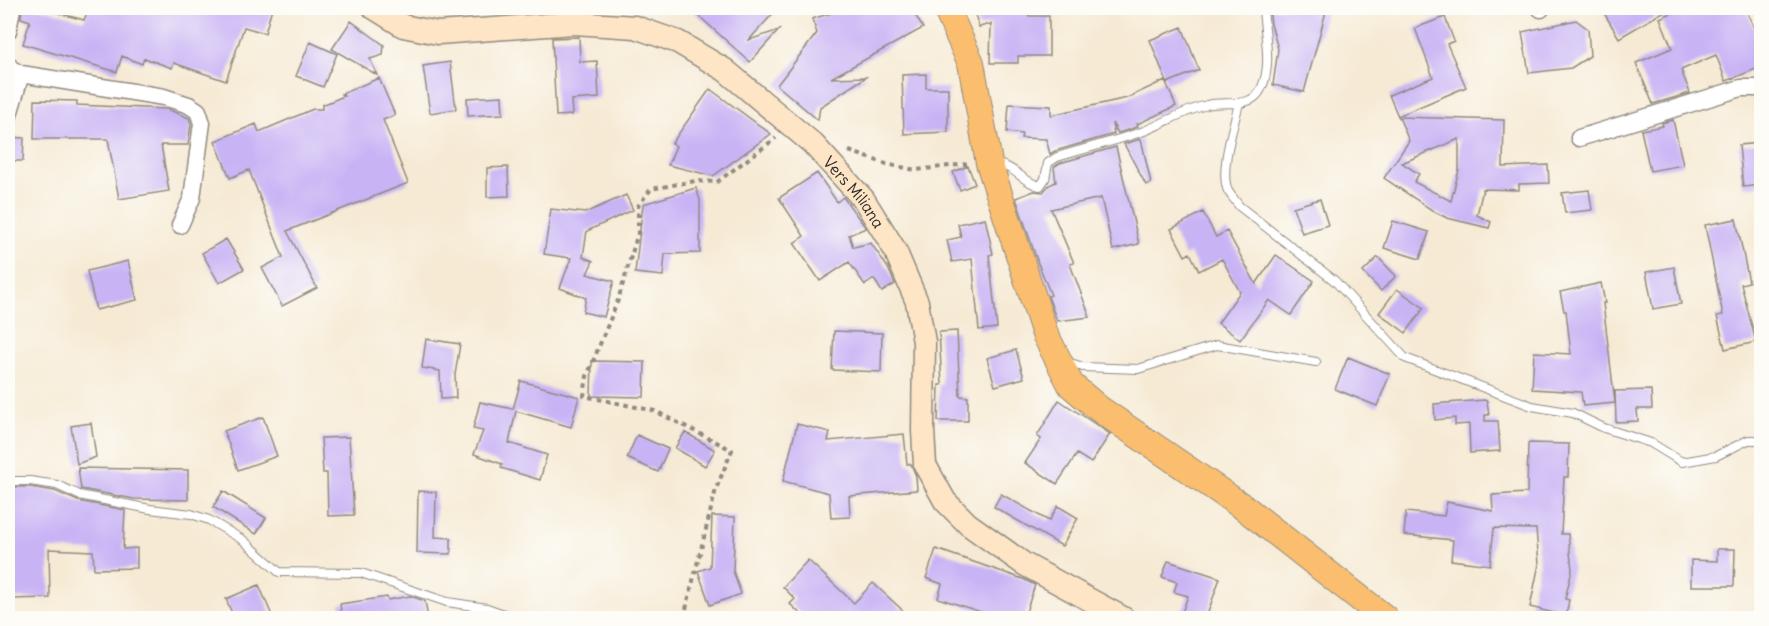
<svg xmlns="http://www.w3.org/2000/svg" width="1769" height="626" font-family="Delius,sans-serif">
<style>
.building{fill:#c8b3f5;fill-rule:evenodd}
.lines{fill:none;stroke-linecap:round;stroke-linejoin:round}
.service-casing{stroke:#908a80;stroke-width:10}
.minor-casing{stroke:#908a80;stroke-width:19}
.secondary-casing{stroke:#908a80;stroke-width:25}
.primary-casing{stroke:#908a80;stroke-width:28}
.path{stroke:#908a80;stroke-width:4;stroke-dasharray:4.5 4.5;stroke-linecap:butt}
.service{stroke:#fff;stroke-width:8}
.minor{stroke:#fff;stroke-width:16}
.secondary{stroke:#fde5c5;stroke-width:22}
.primary{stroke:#fabe6e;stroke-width:26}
.labels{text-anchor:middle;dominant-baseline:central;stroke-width:4.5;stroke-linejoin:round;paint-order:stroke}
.street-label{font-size:16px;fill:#2b2b2b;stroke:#fdfcf7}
</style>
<rect width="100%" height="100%" fill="#fdfcf7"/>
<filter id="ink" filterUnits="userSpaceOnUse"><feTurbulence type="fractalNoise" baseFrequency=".0167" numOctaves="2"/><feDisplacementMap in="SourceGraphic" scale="12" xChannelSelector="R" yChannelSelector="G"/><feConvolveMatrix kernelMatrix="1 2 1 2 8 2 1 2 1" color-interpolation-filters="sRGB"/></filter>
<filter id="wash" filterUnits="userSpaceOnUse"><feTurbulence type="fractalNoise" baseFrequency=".008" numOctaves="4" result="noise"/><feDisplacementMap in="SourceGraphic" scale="24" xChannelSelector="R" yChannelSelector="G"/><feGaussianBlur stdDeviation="1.35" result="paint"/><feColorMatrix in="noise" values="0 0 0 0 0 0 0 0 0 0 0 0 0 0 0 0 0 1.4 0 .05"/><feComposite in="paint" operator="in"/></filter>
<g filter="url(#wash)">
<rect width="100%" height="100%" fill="#f6ead4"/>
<g id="blocks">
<path class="building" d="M22,8H40L84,20L89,8H272L265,33L244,27L226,81L174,63L172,68L144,58L142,64L122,56L117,72L23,44L30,21L21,18Z
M690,8H778L749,40L779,30L750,62Z
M847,8H911L923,28L831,78L866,77L820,107L818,120L777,85L817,33L812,19Z
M973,8H1030L1029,16H1049V56H1018V63H990L991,24L979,27Z
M1269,8H1327L1304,92L1273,85L1278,49L1271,24Z
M1613,8H1670L1619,38L1604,13Z
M1683,8H1745L1761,43V67L1726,81L1716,55L1681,70L1690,93L1653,104L1636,63L1672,48L1660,18Z
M1445,17L1454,41L1447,44L1466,87L1398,116L1389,95L1433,77L1415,28Z
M1576,20L1588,29L1590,56L1571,68L1529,73L1522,32Z
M351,21L384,45L383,55L370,59L377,75L332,49Z
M1182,27L1199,70L1167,83L1150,40Z
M579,37L580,62L597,61L599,98L571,100L572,115L556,116L552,38Z
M310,42L337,54L323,87L296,76Z
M450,62L456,109L430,113L423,66Z
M926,74V88H948V132L904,134L902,75Z
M379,78L395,115L383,120L408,183L287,231L317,288L282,306L262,268L283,257L249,170L230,178L215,141L256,124L259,132L313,109H322V105L344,96L341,94Z
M1165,80L1176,106L1137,124L1138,126L1131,129L1118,133L1112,123L1114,134L1055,151L1050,154L1046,139L1021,138L1022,134L1007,132L1009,104L1051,106V115L1127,98Z
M710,89L771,134L713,176L668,165L676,146L672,143Z
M502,96L503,114L468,116L467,98Z
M35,100L77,101V105L167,109L189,118L191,124L188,145H161L169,191L119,199L108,139H34Z
M1399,117L1504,120L1503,167L1548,165L1549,183L1519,184V190L1483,189L1477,215L1491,222L1489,228L1447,218L1435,212L1384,178L1409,141ZM1459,139V170L1451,201L1414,182L1419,174L1402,163Z
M1673,120L1683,165L1650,171L1641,130L1663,126L1662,123Z
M8,137L24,138L23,161H8Z
M1141,139L1151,183L1146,185L1124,144Z
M1761,143V185L1743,187L1739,145Z
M1116,147L1139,244L1113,250L1101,198L1051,209L1074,263L1070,264L1090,317L1057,321L1048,296L1051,295L1038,263L1016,198L1034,191L1043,192L1049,185L1056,182L1054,167L1060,163Z
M968,166L975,184L960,190L953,172Z
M508,167L509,196L487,197V168Z
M817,173L837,202L843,197L866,228L849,235L853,247L871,243L888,268L895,284L882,292L874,279L865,285L849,262L820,281L794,243L804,236L779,198Z
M696,188L700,200V253L665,254L663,276L635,273L643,204Z
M1589,190L1592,210L1565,213L1562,193Z
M626,195L633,210L587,231L583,257L593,261L587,274L614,281L604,317L583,312L586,298L560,288L571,258L544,254L551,209L585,213Z
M1320,199L1328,225L1302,233L1293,207Z
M1203,212L1216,237L1227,231L1256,284L1276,255L1314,281L1291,315L1269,300L1240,340L1218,323L1240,292L1222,259L1199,271L1190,253L1185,256L1171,229Z
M985,218L993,254L989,255L997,328L979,330L972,259L952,262L947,240L961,237L958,224Z
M1736,219L1749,282L1741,284L1756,342L1725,349L1717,316L1723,315L1705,225Z
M1393,221L1429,232L1420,259L1384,248Z
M226,239L244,269L219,283L202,253Z
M1378,257L1396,276L1381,291L1363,272Z
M128,261L137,300L96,310L87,271Z
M1674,267L1681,304L1653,309L1646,272Z
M1601,283L1605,303H1603L1615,403L1583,406L1581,392L1532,389L1534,352L1571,354L1566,311H1564L1560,292Z
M1397,289L1424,308L1406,333L1379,313Z
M834,331L882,333L881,372L832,370Z
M957,331L960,396L968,397V421H938L939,385H942L939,332Z
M426,339L460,344L455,375L456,398L441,399L440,371L422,368Z
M1016,350L1024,378L995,386L987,358Z
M1348,357L1390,374L1377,406L1335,389Z
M592,361L645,362L644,397L591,396Z
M521,381L579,397L571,427L516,411L509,443L547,455L540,480L501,468L502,464L474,454L483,431L473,429L480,402L513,409Z
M1651,390L1652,409H1637L1638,421L1616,422L1615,391Z
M1059,400L1110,434L1091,463L1077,454L1057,484L1025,463L1041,439L1037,436Z
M1484,400L1487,401L1489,415H1485V421H1498L1500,451L1470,453L1469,424L1455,425V418L1435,420L1434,404Z
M263,417L277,456L238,470L224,431Z
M91,423L96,457L77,464L71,426Z
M797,424L830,432L828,441L904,434L907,464H911L916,476L917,490L849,496L850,517L831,518L829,493L783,481Z
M685,432L715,450L705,466L675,448Z
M637,435L668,449L658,472L627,458Z
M349,437L354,515L328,516L327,473H323L321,438Z
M1528,443L1569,444L1568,477H1564L1561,534H1568L1572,570L1565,599L1569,600L1566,616L1530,607L1539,564L1536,529L1494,528L1490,565L1451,560L1453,540L1404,535L1406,512L1444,516L1447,502L1493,511L1492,495L1527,493Z
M78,468L188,470V500L134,499L81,489Z
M8,487H30L55,491L78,501L125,510L123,549L137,548V568L94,569L93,551L49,549L50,598L9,599Z
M223,491L266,518L256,534L213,507Z
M418,491L436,492L435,537L451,538V554L417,553Z
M1001,494L1049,521L1058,506L1078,518L1062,546L994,507Z
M712,516L735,517L733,571L741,594L710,605L698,571L710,567Z
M936,549L1023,579L1035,585L1024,618H999L938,598L942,584L926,578Z
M1717,549H1735L1734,586H1691V560L1717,561Z
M808,560L854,603L873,583L911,618H805L790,604L795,599L783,587Z
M1168,561L1220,578L1206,618H1180L1188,596L1174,592L1177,582L1162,577Z
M259,585L273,618H234L226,599Z
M410,596L425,601L428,618H342L340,604L387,597L388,600Z"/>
</g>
</g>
<g filter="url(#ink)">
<use href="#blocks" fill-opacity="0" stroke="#908a80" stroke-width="1.5"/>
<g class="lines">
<defs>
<path id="service" d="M1239,103C1234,125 1219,170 1228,191C1231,196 1236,201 1239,206L1335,281L1405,358L1532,406L1573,413L1604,428L1651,443L1682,462L1716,456L1748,440H1762
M992,164C1015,164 1021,182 1040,186L1045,179L1048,163L1057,157C1086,148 1116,141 1144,131C1167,122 1182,111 1207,105C1225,100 1251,110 1261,89C1273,66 1264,32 1263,8
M1064,361L1083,367L1138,369L1217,345L1316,362
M8,481H30L57,485L79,495L150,509L191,514L209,520L243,540L279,572L361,573L447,602L487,608L515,618"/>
<path id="minor" d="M1540,8L1541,9
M8,31L12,8
M8,64V67L21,74L164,97L189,105L198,111L202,123L192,198L180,225
M8,118L21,74
M1579,138L1741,88H1762"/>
<g id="secondary">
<path id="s1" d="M374,8L403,26L438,33L574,23L635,27L678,42L725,70L813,144L864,200L895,250L917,302L924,342L923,431L925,465L945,501L968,524L1024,564L1123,618"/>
</g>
<path id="primary" d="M946,8L971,63L989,163L1045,334L1071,385L1098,408L1246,509L1385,618"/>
</defs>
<use href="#service" class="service-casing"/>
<use href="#minor" class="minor-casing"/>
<use href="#secondary" class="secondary-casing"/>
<use href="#primary" class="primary-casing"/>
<path class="path" d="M849,151L886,164L916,170L967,164
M686,609L716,489L732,450L655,411L584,396L587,376L618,300L638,233V206L651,189L695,181L717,182L776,138"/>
<use href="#service" class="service"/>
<use href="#minor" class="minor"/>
<use href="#secondary" class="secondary"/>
<use href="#primary" class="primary"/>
</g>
</g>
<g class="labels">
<g class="street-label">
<text stroke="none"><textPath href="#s1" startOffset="546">Vers Miliana</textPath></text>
</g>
</g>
<rect width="1769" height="626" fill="none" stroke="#fdfcf7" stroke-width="30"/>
</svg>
